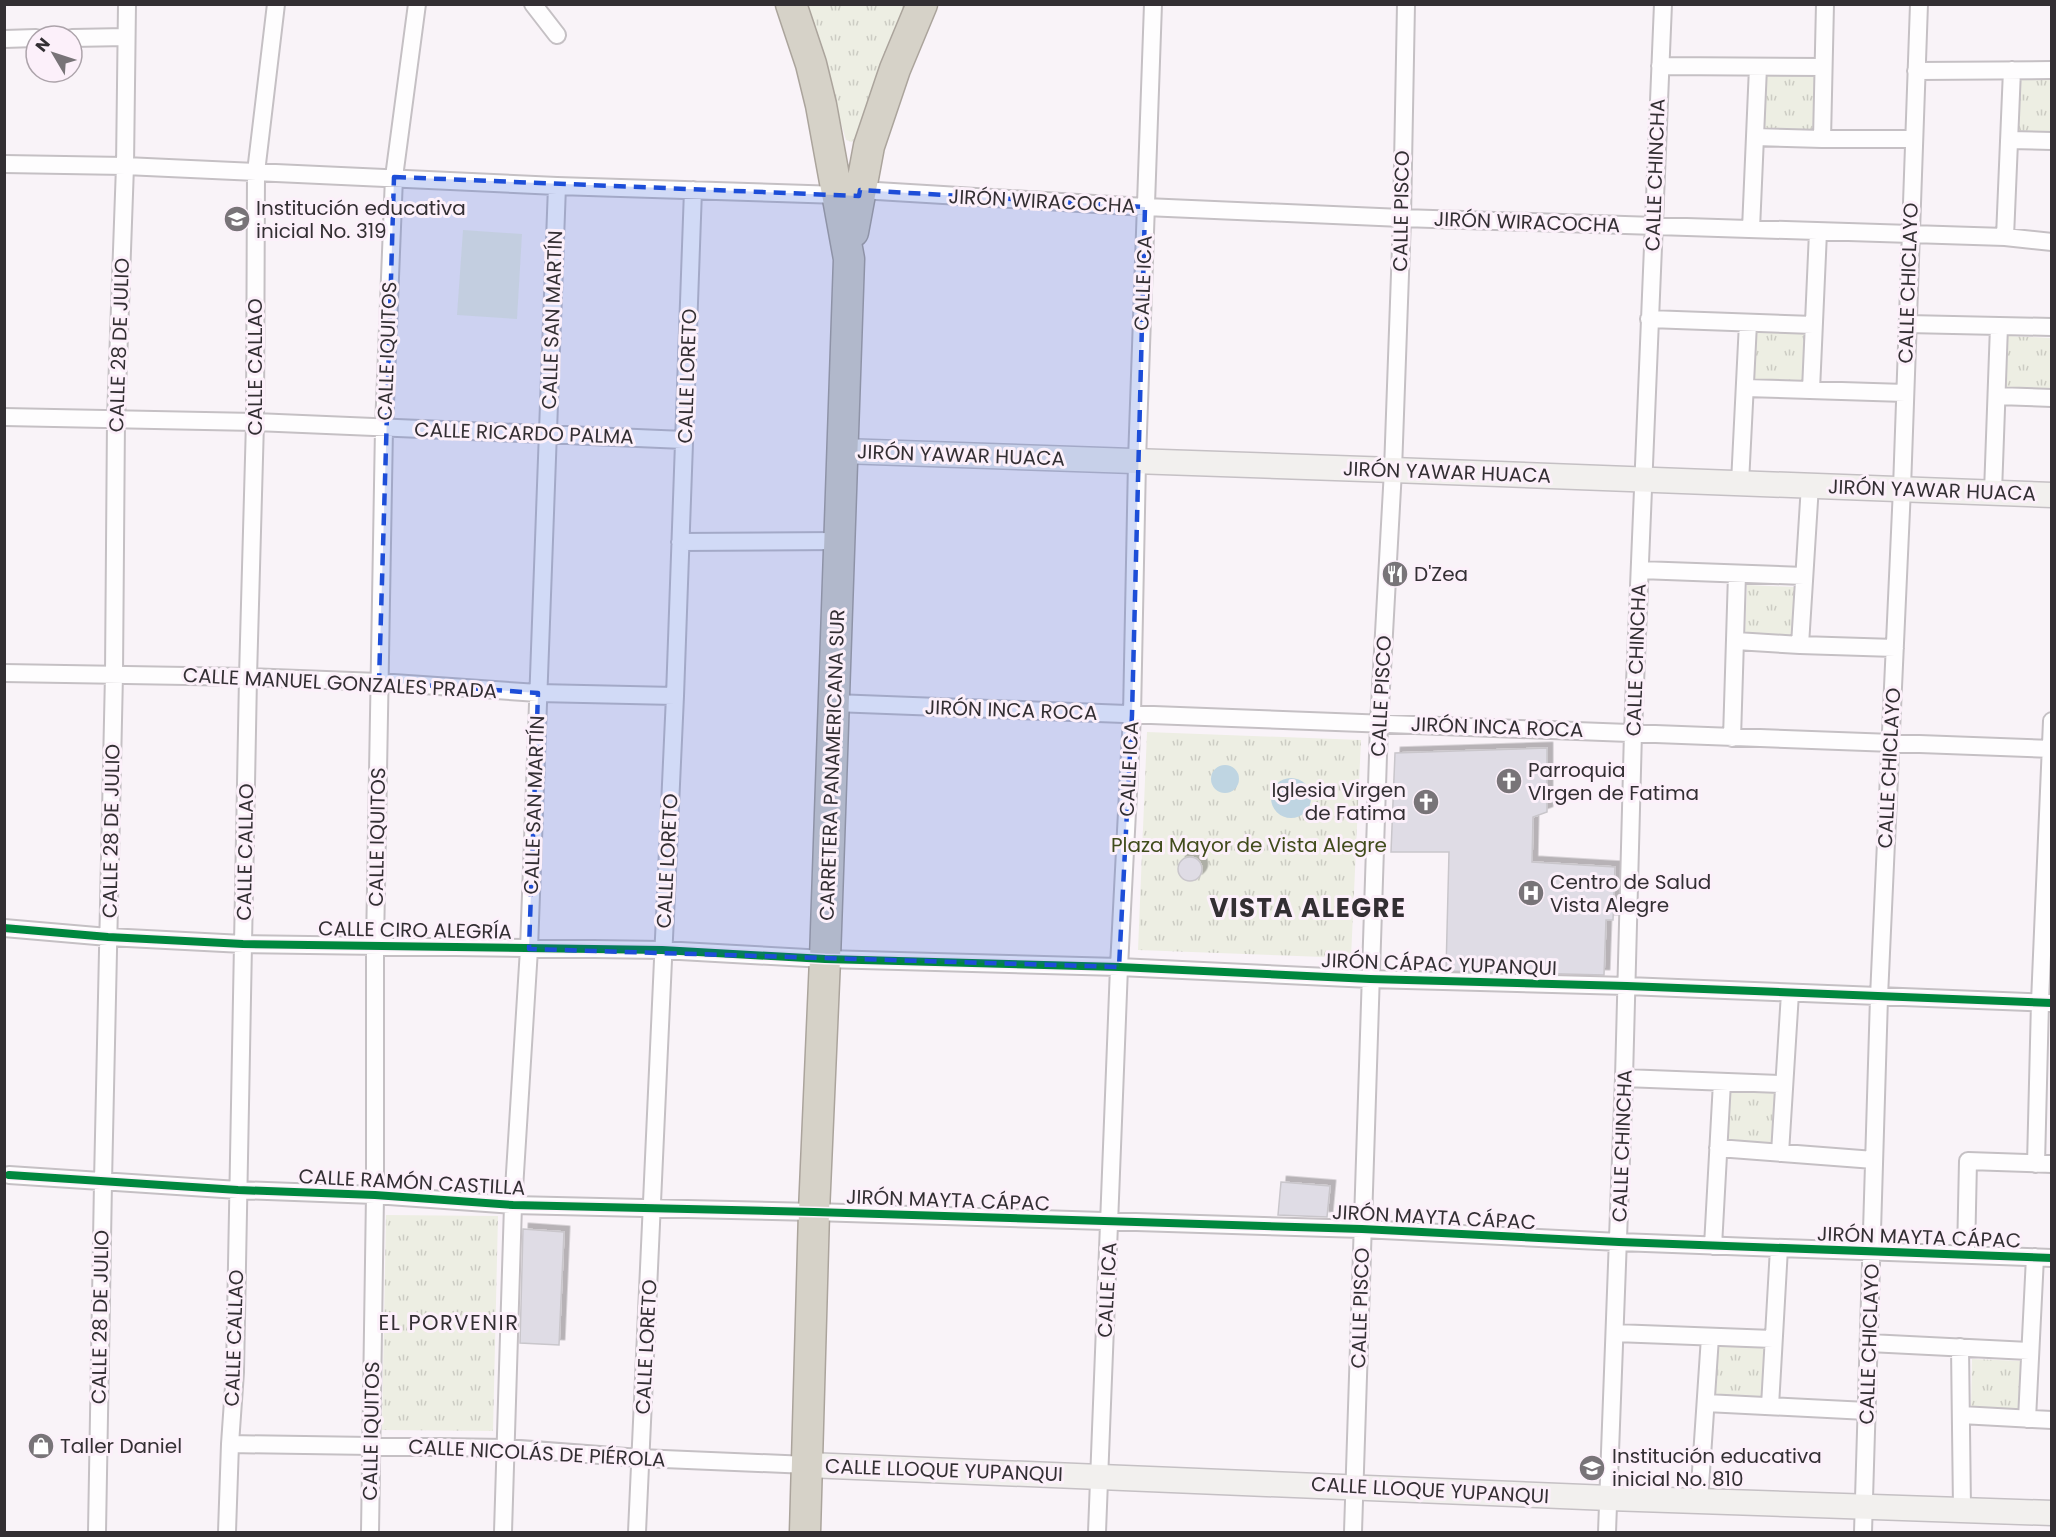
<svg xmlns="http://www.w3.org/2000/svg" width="2056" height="1537" font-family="Poppins,sans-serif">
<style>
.grass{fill:url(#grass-tufts)}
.pitch{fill:#edeee3}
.water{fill:#bfd5e2}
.building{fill:#dfdce5;stroke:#c9c6cb;stroke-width:1.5;filter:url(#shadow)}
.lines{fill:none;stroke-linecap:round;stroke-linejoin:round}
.street-casing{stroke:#c5c0c4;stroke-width:20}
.secondary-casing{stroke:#c5c0c4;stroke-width:27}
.highway-casing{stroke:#aba49c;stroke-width:33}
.street{stroke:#fefdfe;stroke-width:16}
.secondary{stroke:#f2f0ee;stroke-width:24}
.highway{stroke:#d6d2c8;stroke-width:30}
.cycleway-casing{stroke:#fcf0fa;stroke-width:11}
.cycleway{stroke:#00873e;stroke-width:8}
.marked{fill:#1d4ed8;fill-opacity:0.2;stroke:#1d4ed8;stroke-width:4.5;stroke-dasharray:12 8;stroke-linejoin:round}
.labels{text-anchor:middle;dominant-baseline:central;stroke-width:6;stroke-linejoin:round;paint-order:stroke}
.street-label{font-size:20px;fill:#332f33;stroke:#fcf0fa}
.poi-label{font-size:20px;fill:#332f33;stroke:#fcf0fa;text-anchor:start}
.park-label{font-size:20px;fill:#414c1c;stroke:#fcf0fa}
.neighbourhood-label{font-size:21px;letter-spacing:1.5px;fill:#332f33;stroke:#fcf0fa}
.district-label{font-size:26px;font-weight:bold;letter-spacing:1.5px;fill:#332f33;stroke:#fcf0fa}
</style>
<defs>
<pattern id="grass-tufts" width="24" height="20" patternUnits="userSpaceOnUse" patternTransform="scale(1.5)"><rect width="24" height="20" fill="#edeee3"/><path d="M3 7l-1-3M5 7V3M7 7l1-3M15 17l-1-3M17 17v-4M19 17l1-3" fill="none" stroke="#ccccc3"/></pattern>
<filter id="shadow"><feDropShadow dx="5.5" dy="-5.5" stdDeviation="0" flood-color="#0004"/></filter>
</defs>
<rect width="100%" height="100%" fill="#f9f3f8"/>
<path class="grass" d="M806,5H909L857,136L852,142L846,140Z
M1764,74L1815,76L1813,131L1760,128Z
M2020,78H2051V134L2018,133Z
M1754,329L1807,332L1802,384L1752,383Z
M2008,336L2051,338V392L2006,391Z
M1747,585L1794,587L1793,636L1745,634Z
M1147,732L1361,740L1351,958L1138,950Z
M1727,1089L1775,1093L1773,1143L1725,1141Z
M386,1215L498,1216L493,1431L382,1430Z
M1718,1344L1765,1347V1398L1715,1396Z
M1972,1359L2022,1361L2020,1410L1971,1409Z"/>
<path class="pitch" d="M463,230L522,234L517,319L457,315Z"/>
<path class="water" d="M1211 779a14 14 0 1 1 28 0a14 14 0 1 1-28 0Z
M1271 798a20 20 0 1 1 40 0a20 20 0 1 1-40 0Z"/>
<path class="building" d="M1547,748V812L1533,817L1532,862L1615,867L1613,920H1606L1604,975L1446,971L1449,852H1391L1395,753Z
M1178 869a12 12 0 1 1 24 0a12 12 0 1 1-24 0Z
M1281,1182L1330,1186L1327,1217L1278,1215Z
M523,1229L564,1232L559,1345L520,1343Z"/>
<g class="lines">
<defs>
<path id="street" d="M533,4L557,35
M72,38L126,37
M4,39L36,38
M1660,66L1823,67
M1916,71L2052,70
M1755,137L1822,139H1914
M1822,139L1825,4
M2009,140L2052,141
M4,164L125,166L557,186L839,195
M860,190L1145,207L1402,218L2005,237L2052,242
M1751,229L1758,67
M2005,237L2012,70
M1649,319L1813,325
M1907,324L2052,327
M1745,388L1905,393
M1811,390L1818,232
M1997,396L2052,398
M4,417L255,422L684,440
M1740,483L1748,323
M1993,492L1999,326
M680,542L839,541
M1640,570L1804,576
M1736,641L1800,645L1895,648
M1800,645L1810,485
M4,673L248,677L379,682L538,693L675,696
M834,703L2052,749
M1732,738L1737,574
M4,928L108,937L243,944L662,950L825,959L1119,967L1370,979L1627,986L2052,1003
M1624,1078L1783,1084
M1718,1148L1874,1160
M1780,1153L1790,993
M2036,1164L2040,1002L2052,721
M9,1175L238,1190L375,1195L513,1205L814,1212L1362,1229L1619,1242L2052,1258
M1713,1246L1722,1082
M1966,1255L1968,1161L2052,1164
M1615,1333L1773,1339
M1869,1343L2029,1351
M1960,1347L1962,1509
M1706,1403L1867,1411
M1770,1406L1779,1248
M1961,1415L2052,1420
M2027,1419L2035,1257
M230,1444L506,1448L640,1458L808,1465
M1699,1501L1710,1337
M97,1532L103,1182L114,674L116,419L125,166L127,4
M227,1532L230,1444L235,1372L248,677L255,422L256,172L276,4
M370,1532L375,1195V945L384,428L394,177L417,4
M503,1532L513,1205L529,949L557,186
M637,1532L675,696L693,190
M1097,1532L1119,967L1132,715L1137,461L1153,4
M1353,1532L1379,724L1393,470L1402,218L1406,4
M1607,1532L1624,1078L1633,732L1663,4
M1863,1532L1879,997L1902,488L1919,4"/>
<path id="secondary" d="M842,451L1393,470L2052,495
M808,1465L1609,1498L2052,1513"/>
<path id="highway" d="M791,4L811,64L821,105L849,259L825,959L814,1212L805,1532
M853,232L869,146L895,69L922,4"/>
</defs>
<use href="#street" class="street-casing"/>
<use href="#secondary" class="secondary-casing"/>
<use href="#highway" class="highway-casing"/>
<use href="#street" class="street"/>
<use href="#secondary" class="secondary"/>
<use href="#highway" class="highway"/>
<defs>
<path id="cycleway" d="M4,928L108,937L243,944L662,950L825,959L1119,967L1370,979L1627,986L2052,1003
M9,1175L238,1190L375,1195L513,1205L814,1212L1362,1229L1619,1242L2052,1258"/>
</defs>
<use href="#cycleway" class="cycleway-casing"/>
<use href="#cycleway" class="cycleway"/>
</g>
<path class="marked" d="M394,177L859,196L860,190L1145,207L1132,715L1119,967L529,949L538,693L379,682Z"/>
<defs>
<symbol id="school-disc" viewBox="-11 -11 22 22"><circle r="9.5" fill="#787478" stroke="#fcf0fa"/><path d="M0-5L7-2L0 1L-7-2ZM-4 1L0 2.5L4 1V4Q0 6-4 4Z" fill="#fff"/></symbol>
<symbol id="restaurant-disc" viewBox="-11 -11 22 22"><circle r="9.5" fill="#787478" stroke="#fcf0fa"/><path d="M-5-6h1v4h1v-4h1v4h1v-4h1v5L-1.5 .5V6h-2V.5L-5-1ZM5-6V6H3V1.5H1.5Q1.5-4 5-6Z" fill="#fff"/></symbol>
<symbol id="church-disc" viewBox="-11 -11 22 22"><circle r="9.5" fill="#787478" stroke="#fcf0fa"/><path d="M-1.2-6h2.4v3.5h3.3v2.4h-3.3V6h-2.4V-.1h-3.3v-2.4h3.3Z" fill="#fff"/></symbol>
<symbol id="hospital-disc" viewBox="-11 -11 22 22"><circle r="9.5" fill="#787478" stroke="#fcf0fa"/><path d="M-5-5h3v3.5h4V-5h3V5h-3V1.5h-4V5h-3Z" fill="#fff"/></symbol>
<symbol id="shop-disc" viewBox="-11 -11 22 22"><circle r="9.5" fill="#787478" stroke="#fcf0fa"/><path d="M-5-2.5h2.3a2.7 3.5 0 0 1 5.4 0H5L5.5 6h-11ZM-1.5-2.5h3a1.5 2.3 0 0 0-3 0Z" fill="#fff"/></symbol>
</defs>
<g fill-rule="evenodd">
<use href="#school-disc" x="222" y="204" width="30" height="30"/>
<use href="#restaurant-disc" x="1380" y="559" width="30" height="30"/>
<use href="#church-disc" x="1494" y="766" width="30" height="30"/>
<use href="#church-disc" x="1411" y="787" width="30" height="30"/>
<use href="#hospital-disc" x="1516" y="878" width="30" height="30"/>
<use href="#shop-disc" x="26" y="1431" width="30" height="30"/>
<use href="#school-disc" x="1577" y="1453" width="30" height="30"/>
</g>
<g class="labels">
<g class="street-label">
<text transform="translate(1655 175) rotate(-88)">CALLE CHINCHA</text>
<text transform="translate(1042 201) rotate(3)">JIRÓN WIRACOCHA</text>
<text transform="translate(1401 211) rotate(-89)">CALLE PISCO</text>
<text transform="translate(1527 222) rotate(2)">JIRÓN WIRACOCHA</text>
<text transform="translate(1143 283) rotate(-88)">CALLE ICA</text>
<text transform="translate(1908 283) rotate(-88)">CALLE CHICLAYO</text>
<text transform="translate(552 320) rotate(-88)">CALLE SAN MARTÍN</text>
<text transform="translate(119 345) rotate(-88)">CALLE 28 DE JULIO</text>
<text transform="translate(387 351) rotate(-88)">CALLE IQUITOS</text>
<text transform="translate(255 367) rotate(-90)">CALLE CALLAO</text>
<text transform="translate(687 376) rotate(-88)">CALLE LORETO</text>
<text transform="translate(524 433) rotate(2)">CALLE RICARDO PALMA</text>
<text transform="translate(961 455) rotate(2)">JIRÓN YAWAR HUACA</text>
<text transform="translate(1447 472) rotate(2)">JIRÓN YAWAR HUACA</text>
<text transform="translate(1932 490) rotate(2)">JIRÓN YAWAR HUACA</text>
<text transform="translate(1636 660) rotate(-88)">CALLE CHINCHA</text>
<text transform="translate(340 683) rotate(3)">CALLE MANUEL GONZALES PRADA</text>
<text transform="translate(1381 696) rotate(-87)">CALLE PISCO</text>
<text transform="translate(1011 710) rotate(2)">JIRÓN INCA ROCA</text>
<text transform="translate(1497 727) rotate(2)">JIRÓN INCA ROCA</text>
<text transform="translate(832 765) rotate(-88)">CARRETERA PANAMERICANA SUR</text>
<text transform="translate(1889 768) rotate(-87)">CALLE CHICLAYO</text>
<text transform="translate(1129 769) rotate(-87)">CALLE ICA</text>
<text transform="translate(534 805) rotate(-88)">CALLE SAN MARTÍN</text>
<text transform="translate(111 831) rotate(-89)">CALLE 28 DE JULIO</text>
<text transform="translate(377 837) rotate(-89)">CALLE IQUITOS</text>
<text transform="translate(245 852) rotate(-89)">CALLE CALLAO</text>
<text transform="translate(667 861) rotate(-87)">CALLE LORETO</text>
<text transform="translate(415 930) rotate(1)">CALLE CIRO ALEGRÍA</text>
<text transform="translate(1439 964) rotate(2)">JIRÓN CÁPAC YUPANQUI</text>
<text transform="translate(1622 1146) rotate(-88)">CALLE CHINCHA</text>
<text transform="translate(412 1182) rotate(3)">CALLE RAMÓN CASTILLA</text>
<text transform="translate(948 1200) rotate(2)">JIRÓN MAYTA CÁPAC</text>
<text transform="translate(1434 1217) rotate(3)">JIRÓN MAYTA CÁPAC</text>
<text transform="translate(1919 1237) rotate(2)">JIRÓN MAYTA CÁPAC</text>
<text transform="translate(1107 1290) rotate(-87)">CALLE ICA</text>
<text transform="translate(1360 1308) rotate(-88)">CALLE PISCO</text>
<text transform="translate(100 1317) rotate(-89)">CALLE 28 DE JULIO</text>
<text transform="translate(234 1338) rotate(-88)">CALLE CALLAO</text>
<text transform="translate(1869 1344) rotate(-88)">CALLE CHICLAYO</text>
<text transform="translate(646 1347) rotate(-87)">CALLE LORETO</text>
<text transform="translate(371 1431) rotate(-89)">CALLE IQUITOS</text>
<text transform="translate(537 1453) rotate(3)">CALLE NICOLÁS DE PIÉROLA</text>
<text transform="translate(944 1470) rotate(2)">CALLE LLOQUE YUPANQUI</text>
<text transform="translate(1430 1490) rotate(3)">CALLE LLOQUE YUPANQUI</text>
</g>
<g class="poi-label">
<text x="256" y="208">Institución educativa<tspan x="256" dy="23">inicial No. 319</tspan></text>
<text x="1414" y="574">D'Zea</text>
<text x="1528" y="770">Parroquia<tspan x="1528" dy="23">VIrgen de Fatima</tspan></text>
<text x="1406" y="790" text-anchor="end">Iglesia Virgen<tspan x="1406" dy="23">de Fatima</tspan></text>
<text x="1550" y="882">Centro de Salud<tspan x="1550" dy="23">Vista Alegre</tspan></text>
<text x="60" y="1446">Taller Daniel</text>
<text x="1612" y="1456">Institución educativa<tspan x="1612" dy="23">inicial No. 810</tspan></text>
</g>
<g class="park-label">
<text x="1249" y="845">Plaza Mayor de Vista Alegre</text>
</g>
<g class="neighbourhood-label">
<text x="449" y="1322">EL PORVENIR</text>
</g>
<g class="district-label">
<text x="1308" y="908">VISTA ALEGRE</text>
</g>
</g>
<rect width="2056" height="1537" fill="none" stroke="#332f33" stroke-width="12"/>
<g transform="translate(54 54) rotate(309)"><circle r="28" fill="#fcf0fa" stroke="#aca3aa" stroke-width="1.5"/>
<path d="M0-4.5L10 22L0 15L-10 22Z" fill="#787478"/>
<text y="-9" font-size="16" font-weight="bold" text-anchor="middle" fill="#332f33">N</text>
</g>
</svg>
